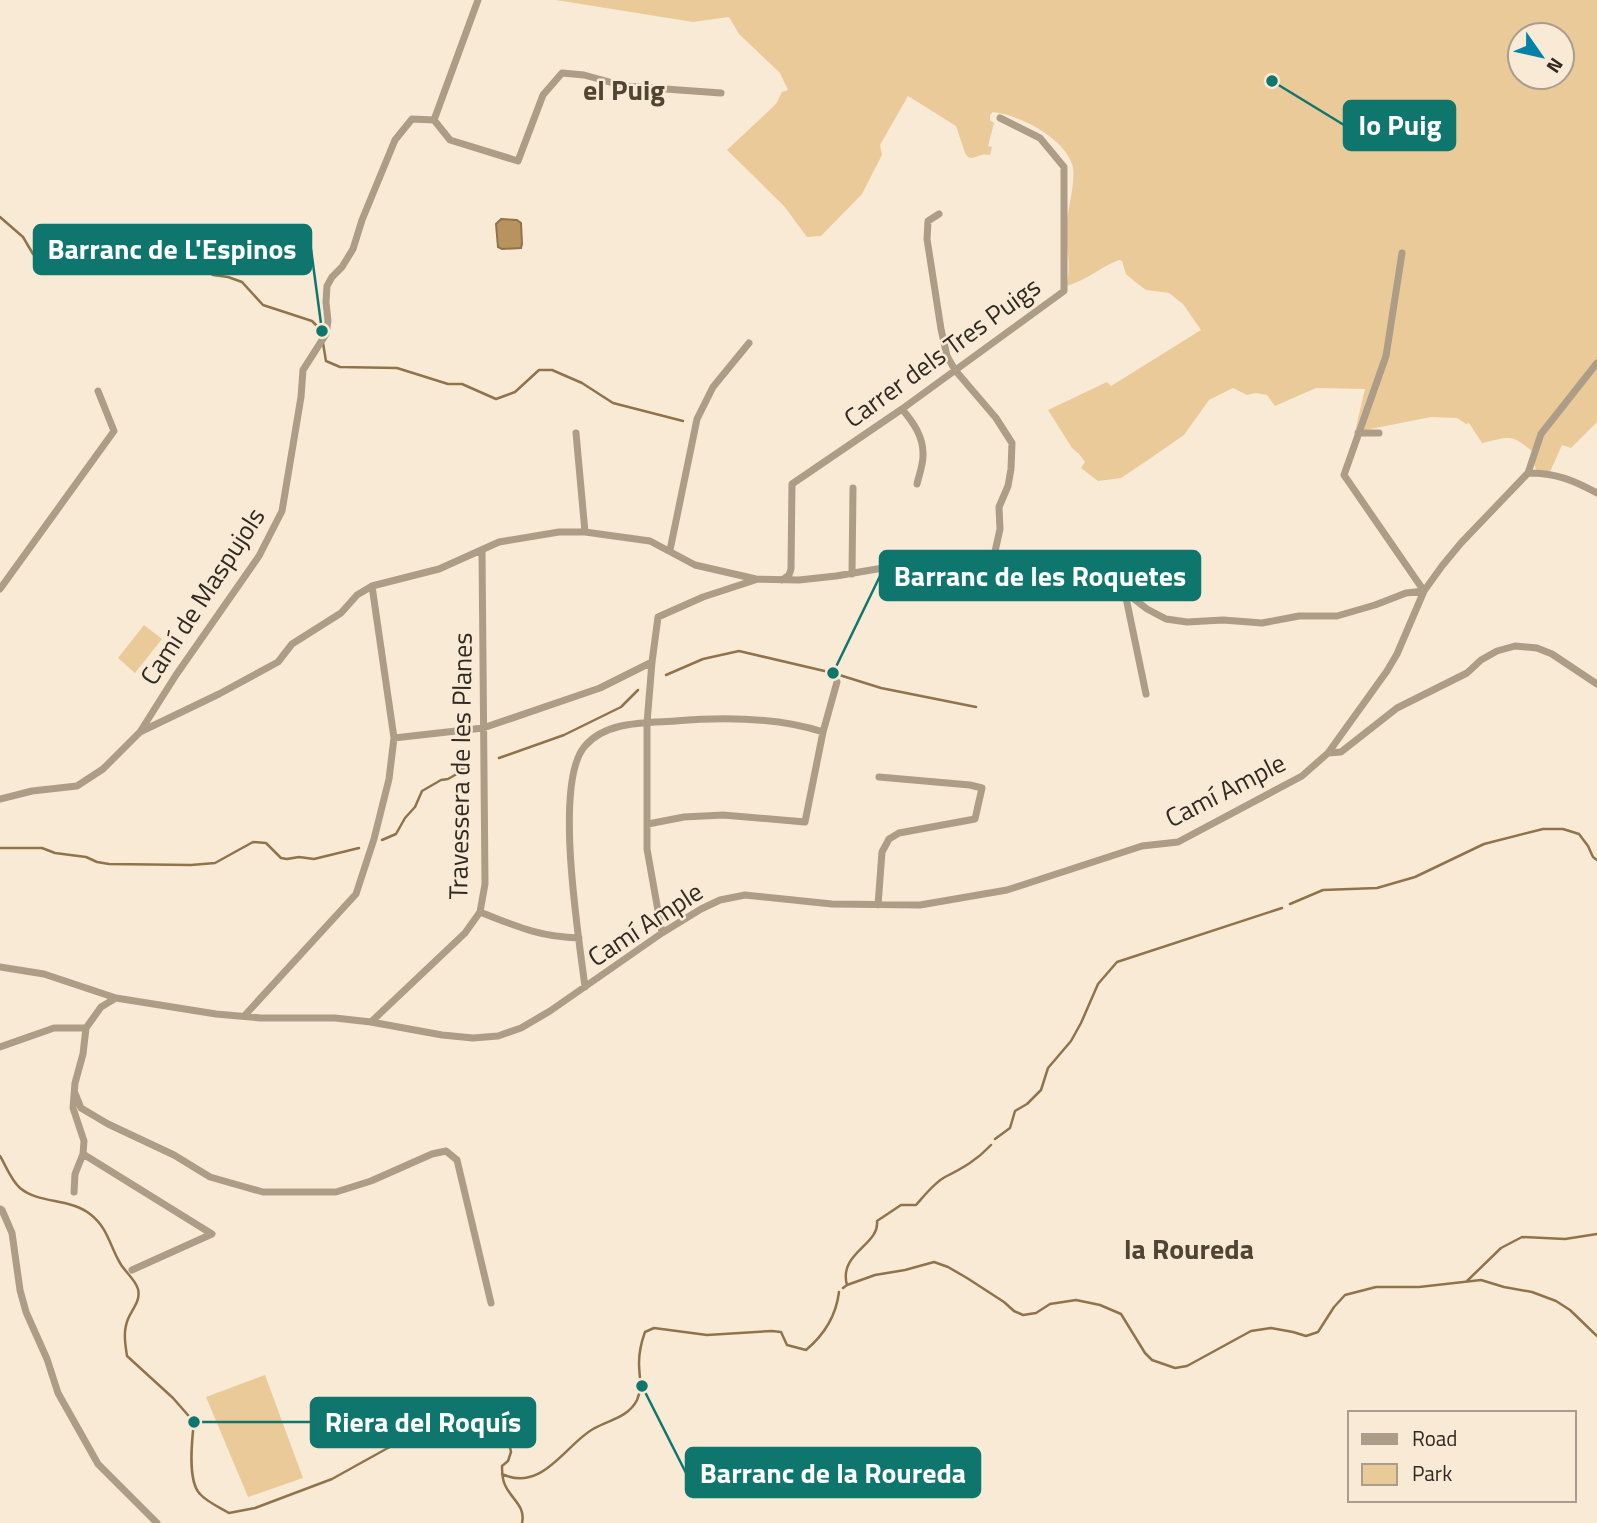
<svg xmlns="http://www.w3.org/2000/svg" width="1597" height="1523" font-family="'Titillium Web',sans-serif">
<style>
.green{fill:#ebca9a;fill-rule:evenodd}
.water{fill:#b8935d;stroke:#8f734b;stroke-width:2}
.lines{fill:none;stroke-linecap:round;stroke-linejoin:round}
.stream{stroke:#8f734b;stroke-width:2.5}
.minor{stroke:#ad9d86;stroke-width:7}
.labels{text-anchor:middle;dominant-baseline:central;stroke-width:5;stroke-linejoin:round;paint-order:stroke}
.street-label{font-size:26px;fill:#2f2922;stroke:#f9ead6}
.neighbourhood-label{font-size:28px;font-weight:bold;fill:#504433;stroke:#f9ead6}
.leader{fill:none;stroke:#0f766e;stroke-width:2.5}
.callout-dot{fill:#0f766e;stroke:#f9ead6;stroke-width:2.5}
.callout{fill:#0f766e;stroke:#0f766e;stroke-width:2.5}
.callout-label{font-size:28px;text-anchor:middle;font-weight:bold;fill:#fff}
</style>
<rect width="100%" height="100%" fill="#f9ead6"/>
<path class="green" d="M556,0H1597V422L1571,448L1562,445L1550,472L1536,471L1534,462L1536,454C1510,434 1514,436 1482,443L1469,423L1466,424L1457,418L1431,417L1355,432L1365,389L1316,388L1275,406L1267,395L1256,393L1247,395L1233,388L1209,400L1184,435L1145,462L1121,478L1098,481L1081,468L1085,462L1079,454L1072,448L1048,410L1107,382L1111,386L1201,330L1183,304L1169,293L1146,290L1134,281L1126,274L1122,261L1119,260C1100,267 1086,281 1066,286C1072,269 1066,247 1066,228C1067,211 1077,179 1072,164C1063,137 1019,115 993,112L990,115V120L994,123L988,146L992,147L990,155C987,155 984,154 982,155C975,156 970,162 965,153L956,126L908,96L880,145L882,155L862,194L821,236L807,237L784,206L727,150L776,104L782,92L788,90L780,73L739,34L729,17L693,22ZM1520,35H1562V77H1520Z
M144,625L162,639L135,673L118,658Z
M265,1375L303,1478L248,1497L206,1397Z"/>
<path class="water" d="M501,219L517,220L521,223L522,244L521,248L502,249L498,247L496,224Z"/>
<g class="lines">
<path class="stream" d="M0,217L23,237L33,254L44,262L63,266L112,261L135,255L152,257L180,255L213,275L228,277L242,282L263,305L312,321L322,331V336
M323,343L326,361L340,367L397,368L448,384H462L496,399L515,392L539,370H552L582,383L613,403L683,421
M666,675L703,659L739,651L833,673L881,688L976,707
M499,758L564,735L621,707L638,690
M382,840L396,834L405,818L415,807L422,791L441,780L448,779L455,775L467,765
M0,848H42L55,853L86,857L97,862L109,864L191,865L215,863L253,842L266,843L281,858L287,859L299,857L314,859L359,848
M1290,904L1323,890L1377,888L1415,877L1484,844L1543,829H1563L1579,834L1588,846L1593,857L1597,860
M995,1139L1010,1128L1015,1111L1027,1104L1041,1090L1048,1068L1071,1041L1081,1023L1098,984L1117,962L1282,908
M0,1156C6,1166 11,1180 20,1188C39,1204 70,1198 90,1214C108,1228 109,1244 120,1263C125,1272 135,1279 138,1289C141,1301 132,1309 128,1319C123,1331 125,1343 127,1356L173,1398L194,1422C192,1439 187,1481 200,1494C207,1502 219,1507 229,1513L255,1508L332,1479L386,1449L422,1431L439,1426L460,1422L467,1414L476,1411L488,1410L497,1414L506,1429L511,1452L508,1461L502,1466C502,1472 502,1479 505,1485C511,1499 526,1506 522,1523
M1467,1281L1501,1248L1522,1237L1565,1239L1597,1234
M847,1285C838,1253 880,1245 877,1221L901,1205H916C924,1196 934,1183 945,1177C963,1168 977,1160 991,1145
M843,1288L847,1285L875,1275L905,1270L934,1262L948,1267L967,1278L1004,1302L1014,1311L1023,1315L1036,1313L1050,1304L1076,1300L1100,1305L1121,1314L1145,1353L1152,1360L1175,1368L1187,1366L1251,1331L1271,1328L1293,1332L1306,1336L1318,1332L1334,1307L1345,1295L1376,1287H1419L1481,1280L1504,1287L1532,1292L1556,1301L1570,1310L1597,1336
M502,1474C542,1493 565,1445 593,1429C608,1420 628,1418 637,1400C643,1387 639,1377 639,1363C639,1352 641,1343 645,1332L654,1328L707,1335L772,1331L781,1332L787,1345L806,1350C824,1335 836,1316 839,1292"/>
<path class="minor" d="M434,120L450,140L518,161L543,95L562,73L584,75L624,86L721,93
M939,214L928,221L927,239L941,329L947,356L955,370L996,418L1012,443L1011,469L1008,486L999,507L1000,529L994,556
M1402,253L1386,356L1344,475L1424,591
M902,409C913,422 924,437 923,456C923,465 919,475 917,484
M576,433L585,532
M1358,433H1379
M1528,473C1556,473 1573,480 1597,493
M670,550L697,419L713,387L749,343
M852,574L853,488
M782,580L789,575L791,569L792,484L902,409L1064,291V167L1040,138L1000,118
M0,589L114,431L98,391
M1125,593L1146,694
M140,732L219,694L278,662L292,644L341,613L357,595L372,586L439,569L499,542L559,532H585L650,541L695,565L756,579L799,580L836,576L930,560L994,556L1048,564L1078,566L1097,564L1108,567L1113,571L1125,592L1147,609L1166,619L1187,622L1223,620L1262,623L1299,616H1337L1375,605L1406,593L1424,591
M394,738L483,728L600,688L652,662
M1328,753L1341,752L1397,708L1467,673L1481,660L1497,651L1515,646L1537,648L1552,654L1597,684
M0,799L32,791L77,786L103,769L140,732L176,675L259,556L282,511L301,397L303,370L326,334L328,321L326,302L327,286L332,277L342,267L353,249L362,220L395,140L412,119L434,120L478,0
M648,824L684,817L723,815L805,822L823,732L837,682
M878,905L882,852L889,839L899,833L975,819L982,788L970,785L879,777
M480,912C516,926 539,937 579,938
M662,933L647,849V723L652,662L658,617L703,597L755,580
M0,967L44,974L116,998
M585,987C579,938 553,782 585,746C606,721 645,723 675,721C723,717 777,717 823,732
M246,1014L356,894L374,839L389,779L394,738L372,586
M371,1022L465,933L480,912L485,884L482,550
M0,1047L54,1028H86
M75,1093L81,1108L108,1124L174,1155L210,1177L263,1192H336L371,1181L432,1154L446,1151L457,1160L491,1303
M83,1154L212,1234L132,1270
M74,1192L75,1174L83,1154L84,1141L73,1108L75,1083L83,1054L86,1028L101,1007L116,998L216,1014L261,1018H335L371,1022L442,1035L473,1038L498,1036L521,1028L550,1011L662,933L701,909L720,900L745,895L832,904L920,905L1007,890L1142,846L1178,842L1302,776L1328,753L1387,671L1397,654L1424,591L1442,566L1461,543L1528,473L1541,434L1597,363
M0,1209L2,1210L12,1233L20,1290L26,1312L47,1359L58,1393L98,1464L157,1523"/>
</g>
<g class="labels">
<g class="street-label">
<text transform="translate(942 352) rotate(-36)">Carrer dels Tres Puigs</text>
<text transform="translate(202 596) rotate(-57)">Camí de Maspujols</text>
<text transform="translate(460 766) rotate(-89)">Travessera de les Planes</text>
<text transform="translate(1225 790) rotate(-27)">Camí Ample</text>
<text transform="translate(645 924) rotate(-33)">Camí Ample</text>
</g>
<g class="neighbourhood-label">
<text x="624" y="89">el Puig</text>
<text x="1189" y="1248">la Roureda</text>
</g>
</g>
<path class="leader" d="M1272 81L1344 125M322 331L311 249M833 673L880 576M194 1422L311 1422M642 1386L686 1473"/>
<g class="callout-dot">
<circle cx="1272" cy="81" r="7"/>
<circle cx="322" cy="331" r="7"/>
<circle cx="833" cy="673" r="7"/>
<circle cx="194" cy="1422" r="7"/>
<circle cx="642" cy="1386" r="7"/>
</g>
<g class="callout">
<rect x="1344" y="101" width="111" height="49" rx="7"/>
<rect x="34" y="225" width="277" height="49" rx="7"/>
<rect x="880" y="551" width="320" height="49" rx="7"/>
<rect x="311" y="1398" width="224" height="49" rx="7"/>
<rect x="686" y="1448" width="294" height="49" rx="7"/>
</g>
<g class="callout-label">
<text x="1400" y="135">lo Puig</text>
<text x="172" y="259">Barranc de L'Espinos</text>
<text x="1040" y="586">Barranc de les Roquetes</text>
<text x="423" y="1432">Riera del Roquís</text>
<text x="833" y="1483">Barranc de la Roureda</text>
</g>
<rect x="1348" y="1411" width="228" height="91" fill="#f9ead6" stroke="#a89d8e" stroke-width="2"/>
<rect x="1362" y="1434" width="35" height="10" fill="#ad9d86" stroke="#a89d8e" stroke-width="2"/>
<text x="1412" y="1446" font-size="21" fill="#2f2922">Road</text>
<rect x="1362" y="1464" width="35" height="21" fill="#ebca9a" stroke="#a89d8e" stroke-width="2"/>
<text x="1412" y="1481" font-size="21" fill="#2f2922">Park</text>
<g transform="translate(1541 56) rotate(124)"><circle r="33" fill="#f9ead6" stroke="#a89d8e" stroke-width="2"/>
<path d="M0-5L12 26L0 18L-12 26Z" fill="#0182a6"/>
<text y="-10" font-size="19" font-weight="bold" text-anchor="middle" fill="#2f2922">N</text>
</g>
</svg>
